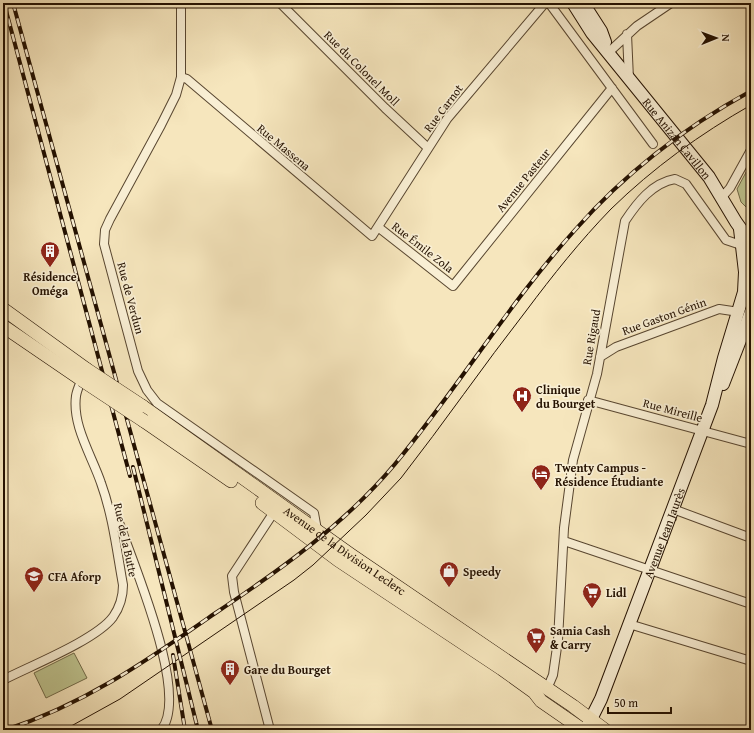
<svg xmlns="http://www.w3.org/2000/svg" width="754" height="733" font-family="'Gentium Book Plus',serif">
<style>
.green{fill:#bec48f;stroke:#716a48}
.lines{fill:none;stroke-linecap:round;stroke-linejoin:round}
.street-casing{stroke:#584630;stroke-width:10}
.secondary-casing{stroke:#241101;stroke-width:14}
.primary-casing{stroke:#241101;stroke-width:14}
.street{stroke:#f9efd4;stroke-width:8}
.secondary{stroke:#f9efd4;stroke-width:12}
.primary{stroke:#f6e6bd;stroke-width:13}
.tram{stroke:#241101;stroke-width:1}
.rail-casing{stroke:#241101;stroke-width:4}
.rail{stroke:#f9efd4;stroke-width:2.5;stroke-dasharray:8;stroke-linecap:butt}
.primary-bridge-casing{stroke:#241101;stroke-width:14;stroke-linecap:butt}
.primary-bridge{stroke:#f6e6bd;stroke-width:13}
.labels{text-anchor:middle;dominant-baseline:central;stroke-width:3.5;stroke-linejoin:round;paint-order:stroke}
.street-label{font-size:12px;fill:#241101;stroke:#f9efd4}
.poi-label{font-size:12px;font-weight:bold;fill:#241101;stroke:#f9efd4;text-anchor:start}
</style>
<rect width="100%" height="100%" fill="#f6e6bd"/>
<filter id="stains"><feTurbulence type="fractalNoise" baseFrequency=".005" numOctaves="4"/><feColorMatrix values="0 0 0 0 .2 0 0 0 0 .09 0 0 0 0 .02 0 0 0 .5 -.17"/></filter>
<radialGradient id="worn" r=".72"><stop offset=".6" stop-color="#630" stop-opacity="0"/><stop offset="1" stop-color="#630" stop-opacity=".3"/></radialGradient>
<path class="green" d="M751,163V212L741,202L737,189Z
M74,653L87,678L46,698L34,673Z"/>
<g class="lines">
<defs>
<path id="street" d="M181,3V77L176,95L161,125L110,219L105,230L104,244L138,371L147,390L157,403L314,513L317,530
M280,3L385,108L428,148
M549,3L653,144
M627,34L629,79
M609,52L637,26L671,3
M181,77L187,79L372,236L447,119L545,3
M722,197L730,188L751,150
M378,227L453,286L612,88
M600,357L616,347L719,309L739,312
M588,400L751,444
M111,509L120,525C134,566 190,696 161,730
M673,509L751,538
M564,541L751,604
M629,624L751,661
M3,680C30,666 96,640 113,617C120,607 123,597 123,585C117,552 113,516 101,483C92,456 72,426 76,396C77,389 81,382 83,376
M547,689L553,675L558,640L564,528L573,460L597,374L625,221C637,203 652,183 675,179L686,184L726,240L741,245
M270,730L234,592L232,576L274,512"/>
<g id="secondary">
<path id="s1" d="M573,3L592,33L709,177L736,222L751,243"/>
<path d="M583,3L601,31L605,42"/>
<path d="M723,384L751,312"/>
<path id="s2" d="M587,727L601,699L712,405L724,358L744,292L745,272L740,229"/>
</g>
<g id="primary">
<path d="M3,309L86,369"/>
<path d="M3,326L82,380"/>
<path id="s3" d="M142,406L351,555L573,706L605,730"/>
<path d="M144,421L231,481"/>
<path d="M262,503L338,560L502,669L534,692L541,701L583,730"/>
</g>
</defs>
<use href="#street" class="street-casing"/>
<use href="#secondary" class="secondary-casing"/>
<use href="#primary" class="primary-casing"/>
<use href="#street" class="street"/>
<use href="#secondary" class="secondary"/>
<use href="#primary" class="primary"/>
<path class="tram" d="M64,730L120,699L294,580L313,565L366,515L401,478C444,423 483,366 526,311C553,275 580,241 611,209C653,168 700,134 751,105"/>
<defs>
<path id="rail" d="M4,3L130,476
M13,3L212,730
M133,467L198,730
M173,655L185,730
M5,730C85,704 146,661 214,614C280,570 344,525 395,464C458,388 509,303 575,230C625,173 685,127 751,91"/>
</defs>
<use href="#rail" class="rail-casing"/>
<use href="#rail" class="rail"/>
<defs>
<path id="primary-bridge" d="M86,369L142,406
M82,380L144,421"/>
</defs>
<use href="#primary-bridge" class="primary-bridge-casing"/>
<use href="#primary-bridge" class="primary-bridge"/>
</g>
<defs>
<symbol id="building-pin" viewBox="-11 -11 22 30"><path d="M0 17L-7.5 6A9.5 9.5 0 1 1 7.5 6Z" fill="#8f2418" stroke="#f9efd4"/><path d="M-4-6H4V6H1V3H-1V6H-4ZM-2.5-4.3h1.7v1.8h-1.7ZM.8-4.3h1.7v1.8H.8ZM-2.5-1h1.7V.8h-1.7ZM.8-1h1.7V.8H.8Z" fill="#fff"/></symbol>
<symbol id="hospital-pin" viewBox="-11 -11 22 30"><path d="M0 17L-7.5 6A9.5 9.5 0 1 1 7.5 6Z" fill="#8f2418" stroke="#f9efd4"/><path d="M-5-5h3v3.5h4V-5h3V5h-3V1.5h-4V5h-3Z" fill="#fff"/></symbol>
<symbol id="hotel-pin" viewBox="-11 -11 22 30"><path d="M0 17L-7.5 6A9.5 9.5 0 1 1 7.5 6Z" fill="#8f2418" stroke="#f9efd4"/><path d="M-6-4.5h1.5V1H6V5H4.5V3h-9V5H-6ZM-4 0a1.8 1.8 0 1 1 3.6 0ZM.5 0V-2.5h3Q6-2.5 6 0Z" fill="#fff"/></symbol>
<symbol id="shop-pin" viewBox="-11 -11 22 30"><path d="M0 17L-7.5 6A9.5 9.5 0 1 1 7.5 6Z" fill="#8f2418" stroke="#f9efd4"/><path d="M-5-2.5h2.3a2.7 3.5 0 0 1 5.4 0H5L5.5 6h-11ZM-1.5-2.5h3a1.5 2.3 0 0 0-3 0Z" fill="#fff"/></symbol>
<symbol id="university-pin" viewBox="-11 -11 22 30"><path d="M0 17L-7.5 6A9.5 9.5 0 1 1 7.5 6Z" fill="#8f2418" stroke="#f9efd4"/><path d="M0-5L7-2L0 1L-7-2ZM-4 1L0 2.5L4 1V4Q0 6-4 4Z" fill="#fff"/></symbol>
<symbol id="supermarket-pin" viewBox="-11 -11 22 30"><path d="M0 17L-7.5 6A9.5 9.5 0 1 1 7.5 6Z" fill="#8f2418" stroke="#f9efd4"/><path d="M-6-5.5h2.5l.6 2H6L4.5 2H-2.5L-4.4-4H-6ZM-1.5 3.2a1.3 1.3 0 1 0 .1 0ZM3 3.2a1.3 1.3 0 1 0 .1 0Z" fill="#fff"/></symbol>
</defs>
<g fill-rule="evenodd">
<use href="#building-pin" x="39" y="240" width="22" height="30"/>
<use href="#hospital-pin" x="511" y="385" width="22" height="30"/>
<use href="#hotel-pin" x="530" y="463" width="22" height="30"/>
<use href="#shop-pin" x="438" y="560" width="22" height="30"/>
<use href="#university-pin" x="23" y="565" width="22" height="30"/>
<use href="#supermarket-pin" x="581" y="581" width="22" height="30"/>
<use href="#supermarket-pin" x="525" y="626" width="22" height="30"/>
<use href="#building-pin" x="219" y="658" width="22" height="30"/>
</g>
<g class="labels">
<g class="street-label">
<text transform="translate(362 68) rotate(45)">Rue du Colonel Moll</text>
<text transform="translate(443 108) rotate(-53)">Rue Carnot</text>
<text stroke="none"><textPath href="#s1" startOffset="171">Rue Anizan Cavillon</textPath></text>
<text transform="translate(284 147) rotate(40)">Rue Massena</text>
<text transform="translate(523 180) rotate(-51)">Avenue Pasteur</text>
<text transform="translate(423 247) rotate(38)">Rue Émile Zola</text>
<text transform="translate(131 298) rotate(75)">Rue de Verdun</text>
<text transform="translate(664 316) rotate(-20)">Rue Gaston Génin</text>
<text transform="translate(591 337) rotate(-80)">Rue Rigaud</text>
<text transform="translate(673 410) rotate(15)">Rue Mireille</text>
<text stroke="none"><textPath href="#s2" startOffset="209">Avenue Jean Jaurès</textPath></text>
<text transform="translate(126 540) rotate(78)">Rue de la Butte</text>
<text stroke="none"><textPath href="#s3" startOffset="249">Avenue de la Division Leclerc</textPath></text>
</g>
<g class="poi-label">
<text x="50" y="276" text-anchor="middle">Résidence<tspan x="50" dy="14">Oméga</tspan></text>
<text x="536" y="389">Clinique<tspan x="536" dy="14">du Bourget</tspan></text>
<text x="555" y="467">Twenty Campus -<tspan x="555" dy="14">Résidence Étudiante</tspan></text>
<text x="463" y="571">Speedy</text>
<text x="48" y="576">CFA Aforp</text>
<text x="606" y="592">Lidl</text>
<text x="550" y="630">Samia Cash<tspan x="550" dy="14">&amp; Carry</tspan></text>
<text x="244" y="669">Gare du Bourget</text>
</g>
</g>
<rect width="754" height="733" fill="none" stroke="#f6e6bd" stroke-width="16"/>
<rect x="4" y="4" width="746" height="725" fill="none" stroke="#241101" stroke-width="2"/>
<rect x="8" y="8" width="738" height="717" fill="none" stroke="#241101"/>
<g transform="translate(716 38) rotate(89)" stroke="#f9efd4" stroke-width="3" paint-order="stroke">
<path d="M0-3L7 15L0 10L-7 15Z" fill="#241101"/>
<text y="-6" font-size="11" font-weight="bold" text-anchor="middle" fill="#241101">N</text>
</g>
<path d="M608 707v6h63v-6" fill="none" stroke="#241101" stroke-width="2"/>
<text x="614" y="707" font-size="12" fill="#241101" stroke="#f9efd4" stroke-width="3" paint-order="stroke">50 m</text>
<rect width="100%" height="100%" filter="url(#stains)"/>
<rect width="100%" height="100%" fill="url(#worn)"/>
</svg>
